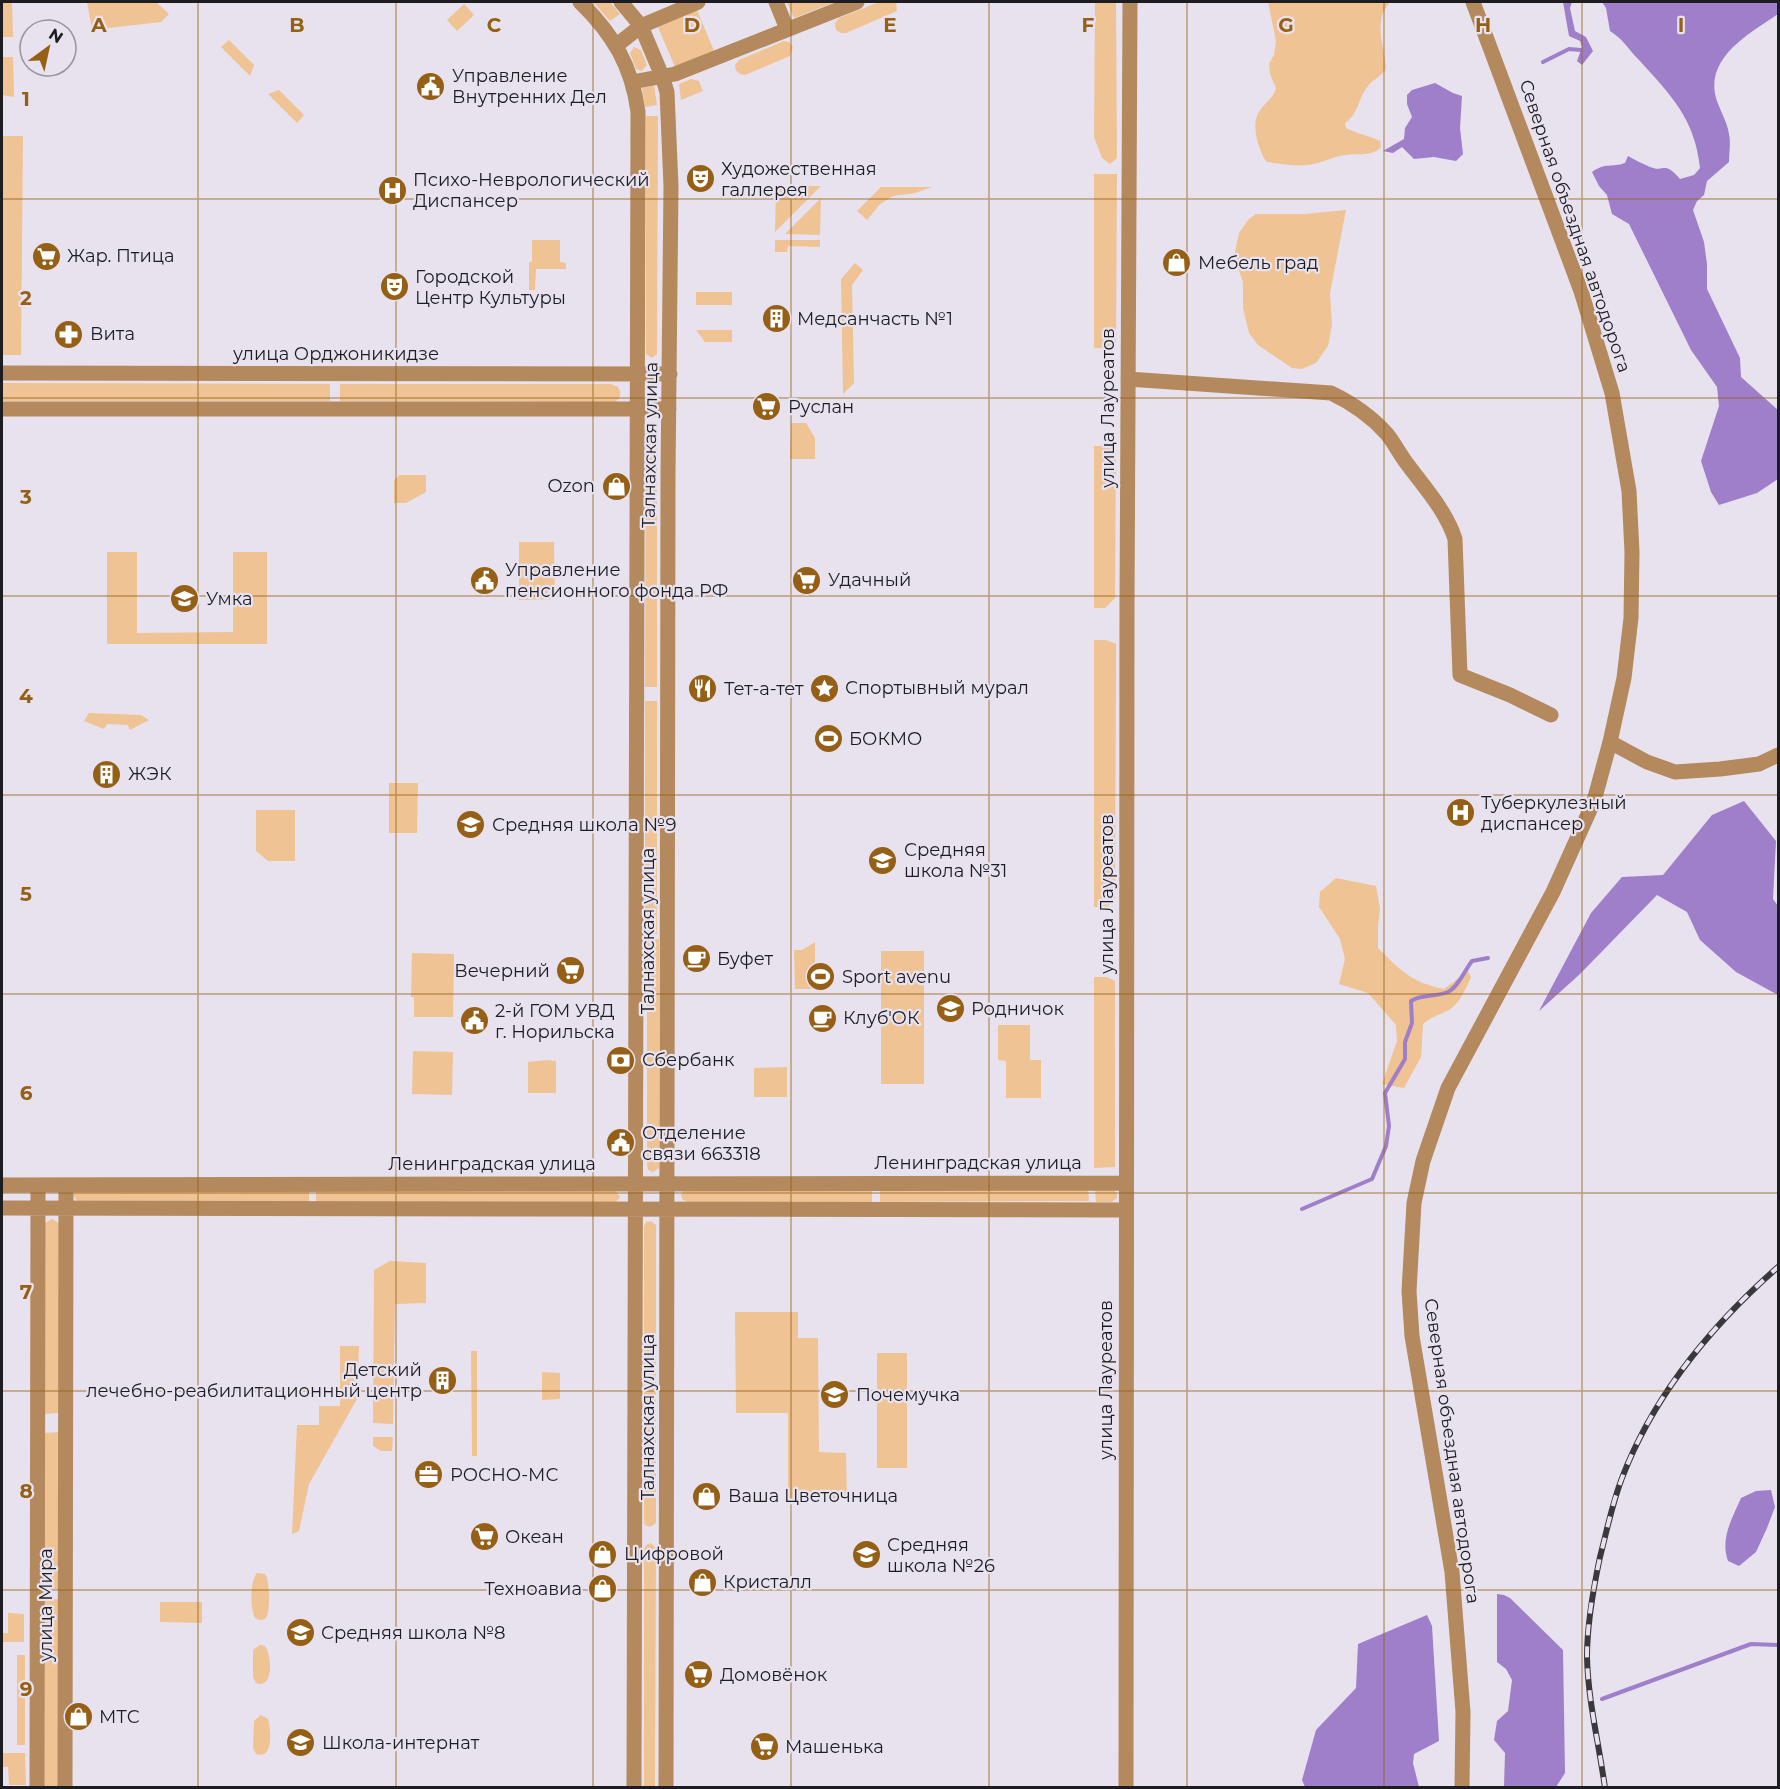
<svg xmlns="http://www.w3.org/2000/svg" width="1780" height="1789" font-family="Montserrat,sans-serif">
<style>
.green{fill:#efc394}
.water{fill:#9f7eca}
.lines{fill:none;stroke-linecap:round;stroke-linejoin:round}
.stream{stroke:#9f7eca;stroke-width:4}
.minor{stroke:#b3895d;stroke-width:15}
.rail-casing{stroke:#3a383d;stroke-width:6}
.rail{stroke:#e7e2ee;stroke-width:4;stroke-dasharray:11;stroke-linecap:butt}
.grid{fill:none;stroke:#955f16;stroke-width:1.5;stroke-opacity:0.55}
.labels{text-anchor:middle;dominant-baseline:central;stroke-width:4.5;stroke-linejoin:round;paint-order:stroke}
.poi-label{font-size:18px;fill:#1d1c20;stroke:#e7e2ee;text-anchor:start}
.street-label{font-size:18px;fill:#1d1c20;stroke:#e7e2ee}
.grid-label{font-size:20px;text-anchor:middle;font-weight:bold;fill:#955f16;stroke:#e7e2ee;stroke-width:4.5;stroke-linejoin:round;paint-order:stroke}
</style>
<rect width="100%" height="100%" fill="#e7e2ee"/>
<path class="green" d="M2,2H12L13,37H2Z
M87,2H156L169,14L161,22L92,30Z
M593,2H610L620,14L610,21Z
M787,2H835L794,18Z
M879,2H896L897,11L846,33H841L836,30L835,23L839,18Z
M1095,2H1116L1117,158L1110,164L1102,158L1094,137Z
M1268,2H1390C1372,23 1385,45 1386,69C1381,77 1373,79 1368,86C1358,98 1359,114 1345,123L1346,128C1357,134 1368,135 1380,141L1381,147C1371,157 1359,153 1346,155C1336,156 1328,160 1318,163C1302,168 1283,164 1267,162C1259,153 1252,127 1257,116C1261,105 1273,100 1276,88L1270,74L1269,64L1274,55L1276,41Z
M464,4L474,15L457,31L447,20Z
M697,10L714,51L675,67L658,27Z
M229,40L254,65L250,76L221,47Z
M784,41L789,42L793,47L790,56L745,75C739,75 735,71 735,65L739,60Z
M634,47L641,50L647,65L642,71L636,69L630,53Z
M2,57H13L14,97L2,95Z
M691,79L699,81L703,91L681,100L679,84Z
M654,85L657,105L645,107L642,88Z
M279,90L304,115L297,123L268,94Z
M646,116H658L657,354L652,358L646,354Z
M2,136H23L21,355H2Z
M1094,174H1117L1116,348H1094Z
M780,186H821L775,232L776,189Z
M881,187H932L915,193L893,196L880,204L867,220L857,211Z
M821,198L820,235L785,234Z
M1346,210L1330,293L1332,325L1328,346L1316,363L1302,369L1292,368L1258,345L1249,333L1243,308V282L1234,257L1239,233L1248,220L1256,214H1305Z
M532,240H560V262L566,263V269H536L535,290H529V262H532Z
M775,240H820V247L788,246L787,252H775Z
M855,263L863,270L852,285L854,383L843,394L841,279Z
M696,292H732V305H696Z
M696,330H732V342H705Z
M2,383L330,384V401H2Z
M340,384H611L618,387C622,393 621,399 614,402L340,401Z
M791,423H806L815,438V459H790Z
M652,427L657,432V687H645L646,433L647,429Z
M1094,446H1116L1115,598L1105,608H1094Z
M400,475H426V492L406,503H394V480Z
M519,542H554L555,599L519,600Z
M107,552H137V633L233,632V552H267V644H107Z
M1094,640H1106L1116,644L1115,898L1108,907H1094Z
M645,701H657V934L645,933Z
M89,713L141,715L149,720L130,730L128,725L107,724L104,729L84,721Z
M389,783H418L417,833H389Z
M256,810H295V861H268L256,851Z
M1336,878L1376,886L1380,909L1378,926V948C1401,971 1411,982 1444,989L1468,971L1471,977C1466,988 1460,1003 1449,1010C1439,1015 1431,1017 1423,1024L1421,1057L1404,1088L1382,1084L1397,1041L1396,1025L1368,993L1339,984L1345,959L1340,939L1319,907L1320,892Z
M647,939H659V1168L653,1172L648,1170L647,1165Z
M815,942V989H795L794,950H802Z
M881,951H924V1084H881Z
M412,953L454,954L453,1017H414V997H411Z
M1094,977H1107L1115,981V1167L1094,1168Z
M998,1025H1030V1060H1041V1098H1006V1061L998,1060Z
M413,1051L453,1052L452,1095L412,1094Z
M547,1060L556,1061V1093H528V1062Z
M787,1067V1097H754V1068Z
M872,1189V1202H688L683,1200L681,1195L684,1190Z
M880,1189H1088L1089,1201L880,1202Z
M1095,1189L1114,1190L1117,1194V1198L1112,1202H1096Z
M309,1190V1202L77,1201L73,1195L76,1191Z
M316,1190L616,1191L620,1197L616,1202H316Z
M52,1219L59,1223L60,1413L43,1414L45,1223Z
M651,1221L656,1225V1523L650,1527L645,1525L644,1521V1227L646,1222Z
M390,1261L426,1263V1303L395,1304L393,1424L373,1423L374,1270Z
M735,1312H798V1338H818L819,1452L846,1453L847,1499H788V1413H736Z
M340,1346H359L357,1399L309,1484L299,1531L292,1534L297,1425H319V1406H340Z
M471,1351H477V1456H472Z
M877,1353H907V1468H877Z
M542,1372L560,1373V1399L542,1400Z
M60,1432L59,1589L43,1590V1433Z
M373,1437H393L392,1451H381L373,1446Z
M651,1543L656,1548L655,1787L644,1788V1549L646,1545Z
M257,1573L265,1574C270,1580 271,1614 265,1619C261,1621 259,1620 255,1618C250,1609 250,1581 257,1573Z
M43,1599H59V1787L42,1788Z
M160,1602H202V1623L160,1622Z
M8,1613L24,1614V1642H2V1633H8Z
M260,1645L265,1646C272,1655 274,1690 256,1683L253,1677V1650Z
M17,1655H25V1745H17Z
M261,1715L268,1719C271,1730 274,1760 256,1754L253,1748L254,1721Z
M2,1753H25L26,1785H9L8,1767H2Z"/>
<path class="water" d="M1563,2H1572L1570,8L1575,31L1586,37L1593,51L1582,65L1577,61L1582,47L1580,41L1569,36Z
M1602,2H1778V14C1752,32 1708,55 1715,94C1718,108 1727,120 1729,134C1731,143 1729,153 1729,162L1707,181L1704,195L1697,201L1693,210L1704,242L1707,264V289L1740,358L1741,377L1778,410V479L1757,493L1719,505L1711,492L1701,461L1719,406L1717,387L1691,350L1629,224L1612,214L1607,195L1599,186L1592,172C1606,162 1611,168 1625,163L1628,156C1635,160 1643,164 1650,167C1666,173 1663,160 1680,179L1694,175L1700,168C1695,119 1671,95 1639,60C1629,50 1623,39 1610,31L1606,8Z
M1435,83L1453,93L1462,96L1460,128L1463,154L1456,161L1434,157L1414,159L1402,147L1393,153L1383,151L1404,139L1405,128L1412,117L1407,104V95L1412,90Z
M1744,801L1776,841L1773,899L1778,906V995L1736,972L1700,940L1687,912L1657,895L1580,974L1539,1011L1591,913L1622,877L1663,875L1712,815Z
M1771,1490L1775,1507L1767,1528L1756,1552L1739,1566L1728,1561C1720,1538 1732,1519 1741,1498L1756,1491Z
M1497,1594L1504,1595L1510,1598L1563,1650L1565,1773L1556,1787H1504L1505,1753L1494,1740L1497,1721L1508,1711L1512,1680L1506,1669L1497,1662Z
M1427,1615L1432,1626L1439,1741L1414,1754L1413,1763L1419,1787H1305L1302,1780L1316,1730L1356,1688L1358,1644Z"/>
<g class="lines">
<path class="stream" d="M1543,62L1569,49L1581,50
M1302,1209L1372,1179L1386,1146L1389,1126L1385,1093L1405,1059V1042L1412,1023L1411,1001C1421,994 1436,997 1448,992C1458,987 1465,970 1472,961L1488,958
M1602,1699L1751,1644L1778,1645"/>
<path class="minor" d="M580,2C613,34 632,66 638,112L634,1788
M621,2L641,26L662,76L667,92L671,186L668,475L666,1788
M776,2L787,29
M617,45L641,26L698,2
M632,82L675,74L857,2
M2,373L670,374
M1128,379L1331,393C1352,403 1371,416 1387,434C1395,444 1400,455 1408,465C1425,488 1446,511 1455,539L1460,675L1510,695L1551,715
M2,409H669
M1610,742L1647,762L1675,772L1720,769L1759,764L1778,755
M2,1185L1126,1183
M2,1208L1126,1210
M37,1788L38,1185
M65,1788L66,1185
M1126,1788L1127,607L1130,2
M1462,1788L1463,1712L1452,1572L1412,1336L1409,1291L1414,1203L1423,1161L1448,1088L1553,892L1594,801L1610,742L1624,678L1631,618L1632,552L1629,491L1612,393L1581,291L1473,2"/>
<defs>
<path id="rail" d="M1605,1788C1599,1744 1588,1701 1587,1657C1587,1623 1593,1590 1600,1557C1607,1530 1612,1504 1622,1478C1654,1394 1712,1325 1778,1267"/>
</defs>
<use href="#rail" class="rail-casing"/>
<use href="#rail" class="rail"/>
</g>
<path class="grid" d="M198,2V1788M396,2V1788M593,2V1788M791,2V1788M989,2V1788M1187,2V1788M1384,2V1788M1582,2V1788M2,199H1778M2,398H1778M2,596H1778M2,795H1778M2,994H1778M2,1193H1778M2,1391H1778M2,1590H1778"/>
<defs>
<symbol id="civic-disc" viewBox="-11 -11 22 22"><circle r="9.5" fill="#955f16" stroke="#e7e2ee"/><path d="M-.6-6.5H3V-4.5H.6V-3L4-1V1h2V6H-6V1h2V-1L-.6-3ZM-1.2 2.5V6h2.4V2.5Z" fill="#fff"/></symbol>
<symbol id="theatre-disc" viewBox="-11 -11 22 22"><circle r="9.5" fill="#955f16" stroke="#e7e2ee"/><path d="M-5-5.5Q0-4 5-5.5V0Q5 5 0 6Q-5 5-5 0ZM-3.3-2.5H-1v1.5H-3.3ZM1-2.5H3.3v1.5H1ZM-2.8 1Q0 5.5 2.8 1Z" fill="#fff"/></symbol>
<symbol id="hospital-disc" viewBox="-11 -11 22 22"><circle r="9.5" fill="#955f16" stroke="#e7e2ee"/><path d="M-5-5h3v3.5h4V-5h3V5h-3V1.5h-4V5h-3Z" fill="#fff"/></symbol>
<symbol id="supermarket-disc" viewBox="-11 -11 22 22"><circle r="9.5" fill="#955f16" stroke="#e7e2ee"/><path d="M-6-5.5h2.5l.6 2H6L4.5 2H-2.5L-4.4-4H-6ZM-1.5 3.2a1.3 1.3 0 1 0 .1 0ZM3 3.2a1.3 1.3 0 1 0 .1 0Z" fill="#fff"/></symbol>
<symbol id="shop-disc" viewBox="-11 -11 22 22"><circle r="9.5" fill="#955f16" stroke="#e7e2ee"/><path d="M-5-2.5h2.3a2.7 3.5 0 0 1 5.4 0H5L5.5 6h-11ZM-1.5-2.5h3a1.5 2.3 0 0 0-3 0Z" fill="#fff"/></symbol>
<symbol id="building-disc" viewBox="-11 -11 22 22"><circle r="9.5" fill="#955f16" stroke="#e7e2ee"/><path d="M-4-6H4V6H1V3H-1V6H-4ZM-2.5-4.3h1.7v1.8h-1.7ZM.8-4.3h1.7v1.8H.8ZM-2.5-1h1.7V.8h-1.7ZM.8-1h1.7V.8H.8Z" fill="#fff"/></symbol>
<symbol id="pharmacy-disc" viewBox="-11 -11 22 22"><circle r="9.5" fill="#955f16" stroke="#e7e2ee"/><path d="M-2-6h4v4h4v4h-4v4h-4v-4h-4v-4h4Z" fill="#fff"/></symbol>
<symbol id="school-disc" viewBox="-11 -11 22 22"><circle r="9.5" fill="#955f16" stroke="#e7e2ee"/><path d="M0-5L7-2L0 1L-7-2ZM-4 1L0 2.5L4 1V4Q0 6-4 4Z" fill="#fff"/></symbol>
<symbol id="sight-disc" viewBox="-11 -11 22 22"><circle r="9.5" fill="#955f16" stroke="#e7e2ee"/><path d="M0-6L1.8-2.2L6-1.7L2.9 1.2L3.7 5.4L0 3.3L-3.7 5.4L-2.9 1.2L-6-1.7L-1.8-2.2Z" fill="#fff"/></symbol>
<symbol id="restaurant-disc" viewBox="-11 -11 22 22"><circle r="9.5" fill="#955f16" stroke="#e7e2ee"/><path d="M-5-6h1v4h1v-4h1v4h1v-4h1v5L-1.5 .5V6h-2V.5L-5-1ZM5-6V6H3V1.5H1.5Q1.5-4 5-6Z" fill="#fff"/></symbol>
<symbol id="stadium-disc" viewBox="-11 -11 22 22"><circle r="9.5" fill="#955f16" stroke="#e7e2ee"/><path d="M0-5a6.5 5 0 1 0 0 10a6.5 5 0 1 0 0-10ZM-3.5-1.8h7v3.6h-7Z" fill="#fff"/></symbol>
<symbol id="cafe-disc" viewBox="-11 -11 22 22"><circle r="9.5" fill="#955f16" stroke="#e7e2ee"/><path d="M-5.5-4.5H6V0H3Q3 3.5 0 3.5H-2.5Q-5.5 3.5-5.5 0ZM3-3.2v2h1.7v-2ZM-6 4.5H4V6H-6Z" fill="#fff"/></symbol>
<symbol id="bank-disc" viewBox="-11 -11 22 22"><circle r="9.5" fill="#955f16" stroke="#e7e2ee"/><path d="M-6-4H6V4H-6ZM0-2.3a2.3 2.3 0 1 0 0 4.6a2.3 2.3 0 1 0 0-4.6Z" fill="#fff"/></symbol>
<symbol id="office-disc" viewBox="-11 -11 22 22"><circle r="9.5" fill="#955f16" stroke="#e7e2ee"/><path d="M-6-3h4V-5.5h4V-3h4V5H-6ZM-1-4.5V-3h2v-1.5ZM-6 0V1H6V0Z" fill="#fff"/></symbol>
</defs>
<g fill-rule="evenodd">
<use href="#civic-disc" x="414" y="70" width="33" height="33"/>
<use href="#theatre-disc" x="684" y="162" width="33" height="33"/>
<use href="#hospital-disc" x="376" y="174" width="33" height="33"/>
<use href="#supermarket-disc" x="30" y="240" width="33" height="33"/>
<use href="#shop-disc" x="1160" y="246" width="33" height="33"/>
<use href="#theatre-disc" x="378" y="270" width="33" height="33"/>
<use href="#building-disc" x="760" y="302" width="33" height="33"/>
<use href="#pharmacy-disc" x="52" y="318" width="33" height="33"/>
<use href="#supermarket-disc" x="750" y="390" width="33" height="33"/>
<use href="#shop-disc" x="600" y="470" width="33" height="33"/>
<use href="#civic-disc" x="468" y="564" width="33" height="33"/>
<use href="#supermarket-disc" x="790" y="564" width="33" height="33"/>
<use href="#school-disc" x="168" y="582" width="33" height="33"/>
<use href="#sight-disc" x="808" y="672" width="33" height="33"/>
<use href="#restaurant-disc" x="686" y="672" width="33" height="33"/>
<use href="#stadium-disc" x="812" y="722" width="33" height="33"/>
<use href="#building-disc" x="90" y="758" width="33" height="33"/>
<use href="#hospital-disc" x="1444" y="796" width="33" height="33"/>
<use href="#school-disc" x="454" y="808" width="33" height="33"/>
<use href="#school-disc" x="866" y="844" width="33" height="33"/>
<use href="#cafe-disc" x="680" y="942" width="33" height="33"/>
<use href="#supermarket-disc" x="554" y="954" width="33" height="33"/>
<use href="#stadium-disc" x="804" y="960" width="33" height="33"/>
<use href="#school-disc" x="934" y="992" width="33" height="33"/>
<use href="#cafe-disc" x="806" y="1002" width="33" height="33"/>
<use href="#civic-disc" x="458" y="1004" width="33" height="33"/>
<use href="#bank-disc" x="604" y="1044" width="33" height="33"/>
<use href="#civic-disc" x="604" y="1126" width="33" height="33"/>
<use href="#building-disc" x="426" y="1364" width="33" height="33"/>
<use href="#school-disc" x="818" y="1378" width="33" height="33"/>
<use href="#office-disc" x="412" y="1458" width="33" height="33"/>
<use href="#shop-disc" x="690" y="1480" width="33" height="33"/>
<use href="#supermarket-disc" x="468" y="1520" width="33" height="33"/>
<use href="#shop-disc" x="586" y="1538" width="33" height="33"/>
<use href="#school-disc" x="850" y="1538" width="33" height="33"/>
<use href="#shop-disc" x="686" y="1566" width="33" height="33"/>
<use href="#shop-disc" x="586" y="1572" width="33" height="33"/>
<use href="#school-disc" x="284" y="1616" width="33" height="33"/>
<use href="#supermarket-disc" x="682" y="1658" width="33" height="33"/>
<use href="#shop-disc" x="62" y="1700" width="33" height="33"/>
<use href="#school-disc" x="284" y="1726" width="33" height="33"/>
<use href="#supermarket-disc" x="748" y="1730" width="33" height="33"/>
</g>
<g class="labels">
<g class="poi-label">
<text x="452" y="76">Управление<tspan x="452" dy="21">Внутренних Дел</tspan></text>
<text x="721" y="169">Художественная<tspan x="721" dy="21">галлерея</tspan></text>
<text x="413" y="180">Психо-Неврологический<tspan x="413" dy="21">Диспансер</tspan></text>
<text x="67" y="256">Жар. Птица</text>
<text x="1198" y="263">Мебель град</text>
<text x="415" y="277">Городской<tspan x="415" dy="21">Центр Культуры</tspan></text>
<text x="797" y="319">Медсанчасть №1</text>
<text x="90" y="334">Вита</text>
<text x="788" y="407">Руслан</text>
<text x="595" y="486" text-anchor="end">Ozon</text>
<text x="505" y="570">Управление<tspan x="505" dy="21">пенсионного фонда РФ</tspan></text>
<text x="828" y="580">Удачный</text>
<text x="206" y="599">Умка</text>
<text x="845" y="688">Спортывный мурал</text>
<text x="724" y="689">Тет-а-тет</text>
<text x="849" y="739">БОКМО</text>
<text x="128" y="774">ЖЭК</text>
<text x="1481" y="803">Туберкулезный<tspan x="1481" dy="21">диспансер</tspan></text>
<text x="492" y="825">Средняя школа №9</text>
<text x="904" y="850">Средняя<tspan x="904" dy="21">школа №31</tspan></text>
<text x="717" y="959">Буфет</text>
<text x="550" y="971" text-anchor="end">Вечерний</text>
<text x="842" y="977">Sport avenu</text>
<text x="971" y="1009">Родничок</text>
<text x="495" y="1011">2-й ГОМ УВД<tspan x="495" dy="21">г. Норильска</tspan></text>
<text x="843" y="1018">Клуб'ОК</text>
<text x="642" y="1060">Сбербанк</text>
<text x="642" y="1133">Отделение<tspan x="642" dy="21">связи 663318</tspan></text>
<text x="422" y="1370" text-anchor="end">Детский<tspan x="422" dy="21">лечебно-реабилитационный центр</tspan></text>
<text x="856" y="1395">Почемучка</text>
<text x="450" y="1475">РОСНО-МС</text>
<text x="728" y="1496">Ваша Цветочница</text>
<text x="505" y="1537">Океан</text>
<text x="887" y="1545">Средняя<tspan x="887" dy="21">школа №26</tspan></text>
<text x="624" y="1554">Цифровой</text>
<text x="723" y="1582">Кристалл</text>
<text x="582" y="1589" text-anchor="end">Техноавиа</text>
<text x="321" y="1633">Средняя школа №8</text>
<text x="720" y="1675">Домовёнок</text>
<text x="99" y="1717">МТС</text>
<text x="322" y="1743">Школа-интернат</text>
<text x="785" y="1747">Машенька</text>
</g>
<g class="street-label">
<text transform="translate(1575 226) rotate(71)">Северная объездная автодорога</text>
<text x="336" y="354">улица Орджоникидзе</text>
<text transform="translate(1108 408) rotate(-90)">улица Лауреатов</text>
<text transform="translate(650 445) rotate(-89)">Талнахская улица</text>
<text transform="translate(1107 894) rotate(-90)">улица Лауреатов</text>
<text transform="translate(648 931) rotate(-90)">Талнахская улица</text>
<text x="978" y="1163">Ленинградская улица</text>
<text x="492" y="1164">Ленинградская улица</text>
<text transform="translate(1106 1380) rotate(-90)">улица Лауреатов</text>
<text transform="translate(648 1417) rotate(-90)">Талнахская улица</text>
<text transform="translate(1452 1451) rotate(82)">Северная объездная автодорога</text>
<text transform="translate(46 1605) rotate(-90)">улица Мира</text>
</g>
</g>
<g class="grid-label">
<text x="99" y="32">A</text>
<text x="297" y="32">B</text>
<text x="494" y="32">C</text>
<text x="692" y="32">D</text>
<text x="890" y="32">E</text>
<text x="1088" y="32">F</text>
<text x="1286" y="32">G</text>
<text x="1483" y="32">H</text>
<text x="1681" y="32">I</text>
<text x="26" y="106">1</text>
<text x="26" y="305">2</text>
<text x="26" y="504">3</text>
<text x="26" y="703">4</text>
<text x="26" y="901">5</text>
<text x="26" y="1100">6</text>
<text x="26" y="1299">7</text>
<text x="26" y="1498">8</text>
<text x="26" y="1696">9</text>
</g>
<rect width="1780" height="1789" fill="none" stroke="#1d1c20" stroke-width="6"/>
<g transform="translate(48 48) rotate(33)"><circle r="28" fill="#e7e2ee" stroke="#96939c" stroke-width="1.5"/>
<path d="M0-4.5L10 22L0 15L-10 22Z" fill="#955f16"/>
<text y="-9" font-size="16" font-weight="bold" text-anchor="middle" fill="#1d1c20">N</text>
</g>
</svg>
